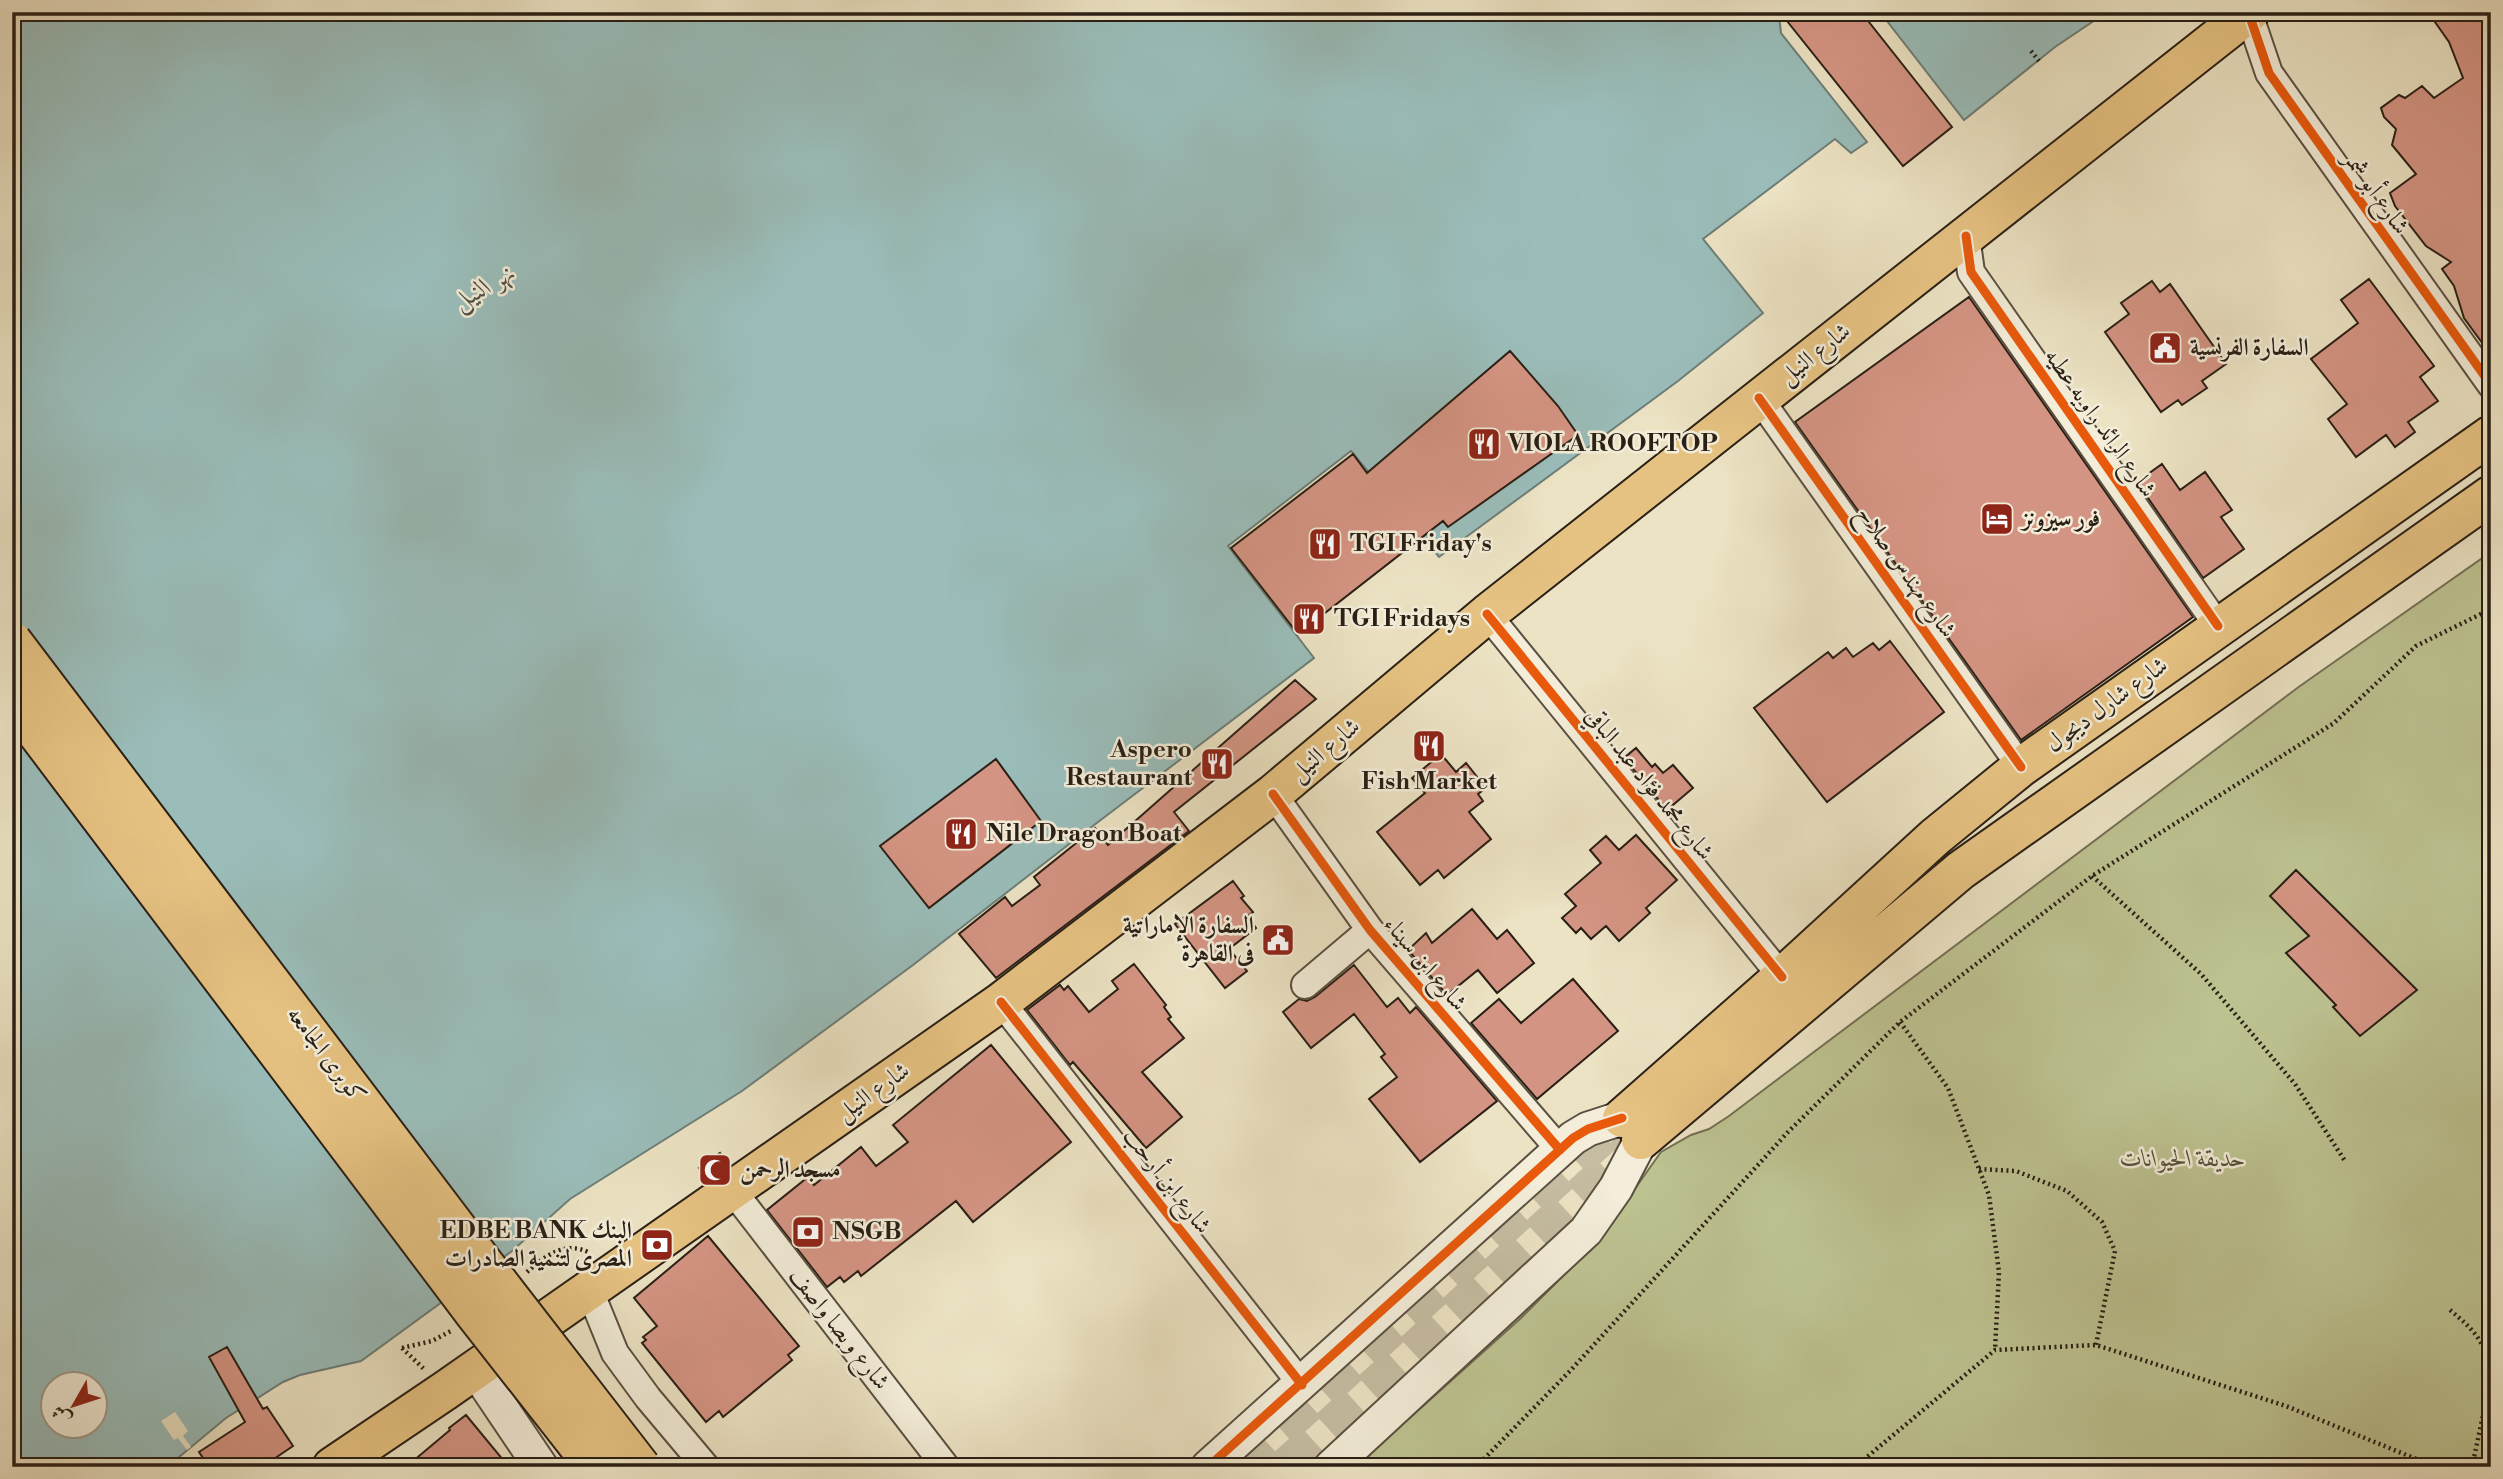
<svg xmlns="http://www.w3.org/2000/svg" width="2503" height="1479" font-family="'Libre Bodoni',Amiri,serif">
<style>
.green{fill:#bdc291;stroke:#737053;stroke-width:2}
.water{fill:#9abdba;stroke:#6d7e78;stroke-width:2;fill-rule:evenodd}
.pier{fill:#ece3c4}
.building{fill:#d49483;stroke:#291f15;stroke-width:2}
.lines{fill:none;stroke-linecap:round;stroke-linejoin:round}
.primary-tunnel{stroke:#c5bca1;stroke-width:38;stroke-dasharray:38 19;stroke-linecap:butt}
.minor-casing{stroke:#5a5041;stroke-width:30}
.tertiary-casing{stroke:#5a5041;stroke-width:37}
.primary-casing{stroke:#291f15;stroke-width:42}
.path{stroke:#291f15;stroke-width:4.5;stroke-dasharray:2 3.5;stroke-linecap:butt}
.minor{stroke:#f3edd9;stroke-width:26}
.tertiary{stroke:#f3edd9;stroke-width:33}
.primary{stroke:#e6c282;stroke-width:38}
.primary-bridge-casing{stroke:#291f15;stroke-width:42;stroke-linecap:butt}
.primary-bridge{stroke:#e6c282;stroke-width:38}
.cycleway-casing{stroke:#f3edd9;stroke-width:13}
.cycleway{stroke:#e8590c;stroke-width:9}
.labels{text-anchor:middle;dominant-baseline:central;stroke-width:5;stroke-linejoin:round;paint-order:stroke}
.street-label{font-size:24px;fill:#291f15;stroke:#f3edd9}
.poi-label{font-size:24px;font-weight:bold;fill:#291f15;stroke:#f3edd9;text-anchor:start}
.park-label{font-size:24px;font-style:italic;fill:#55503a;stroke:#f3edd9}
.water-label{font-size:26px;font-style:italic;fill:#4b4e47;stroke:#f3edd9}
</style>
<rect width="100%" height="100%" fill="#ece3c4"/>
<filter id="stains"><feTurbulence type="fractalNoise" baseFrequency=".00286" numOctaves="4"/><feColorMatrix values="0 0 0 0 .2 0 0 0 0 .09 0 0 0 0 .02 0 0 0 .5 -.17"/></filter>
<radialGradient id="worn" r=".72"><stop offset=".6" stop-color="#630" stop-opacity="0"/><stop offset="1" stop-color="#630" stop-opacity=".3"/></radialGradient>
<path class="green" d="M2491,552V1467H1355L1521,1318L1581,1258L1612,1221L1661,1152L1691,1135L1709,1129L1729,1116L2300,686Z"/>
<path class="water" d="M12,12H1783L1779,15L1781,33L1867,142L1851,153L1835,139L1703,239L1763,313L1678,381L1439,557L1351,451L1228,546L1314,658L1077,838L913,965L742,1091L570,1199L512,1251L361,1361L300,1375L283,1382L226,1418L167,1467H12ZM52,1384H94V1426H52Z
M1880,12H2107L2055,47L1964,120Z"/>
<path class="pier" d="M175,1412L188,1431L183,1436L191,1447L187,1450L178,1438L174,1440L161,1421Z"/>
<path class="building" d="M1798,12H1861L1952,127L1903,166L1787,21Z
M2428,12H2491V355L2464,318L2454,286L2442,269L2451,262L2426,246L2395,206L2390,193L2416,174L2392,145L2396,129L2384,117L2381,108L2399,95L2405,98L2422,86L2434,98L2463,78L2449,42Z
M2369,279L2434,366L2420,377L2438,401L2408,422L2415,432L2395,447L2386,435L2356,457L2328,419L2347,404L2311,359L2358,323L2341,300Z
M2152,281L2160,292L2170,284L2226,364L2202,381L2207,388L2182,405L2178,400L2161,412L2105,332L2129,314L2121,303Z
M1969,297L2193,617L2021,740L1795,422Z
M1510,351L1558,406L1578,435L1448,527L1443,521L1298,634L1231,548L1353,454L1367,473Z
M2162,464L2180,490L2205,472L2232,510L2221,517L2244,549L2203,578L2137,482Z
M1890,641L1944,712L1827,802L1754,708L1828,652L1833,658L1846,648L1853,657L1873,643L1879,650Z
M1295,680L1316,699L1174,812L1189,831L996,978L959,934L1005,897L1012,906L1040,885L1034,877L1095,828L1108,845Z
M1636,748L1652,767L1655,764L1663,773L1673,765L1693,788L1667,810L1624,758Z
M1441,754L1456,772L1466,763L1486,788L1478,794L1483,801L1469,812L1491,839L1444,878L1438,870L1420,885L1377,832L1425,793L1412,778Z
M996,759L1041,821L929,908L880,846Z
M1636,835L1677,880L1646,908L1650,913L1619,941L1606,926L1591,939L1581,928L1576,933L1562,918L1576,906L1565,894L1601,863L1590,850L1606,836L1619,850Z
M2296,870L2417,990L2360,1036L2333,1007L2336,1005L2286,953L2309,936L2270,896Z
M1233,881L1244,896L1241,898L1253,912L1248,916L1256,928L1229,949L1247,971L1225,988L1175,924Z
M1472,909L1497,939L1507,930L1534,963L1497,993L1478,970L1447,995L1408,950L1426,933L1432,943Z
M1134,964L1166,1005L1164,1007L1171,1017L1168,1019L1184,1038L1142,1072L1182,1117L1146,1148L1073,1062L1070,1065L1027,1010L1060,985L1064,990L1068,986L1089,1012L1118,989L1112,981Z
M1354,965L1387,1007L1398,998L1410,1013L1416,1007L1497,1101L1420,1162L1369,1099L1397,1077L1381,1057L1385,1054L1354,1014L1311,1048L1283,1012L1299,999L1307,1001L1315,997Z
M1573,979L1618,1031L1537,1099L1471,1023L1499,999L1521,1023Z
M991,1045L1071,1142L973,1222L956,1201L861,1276L858,1271L844,1282L840,1277L827,1287L767,1210L808,1177L814,1185L861,1147L876,1166L908,1142L893,1125Z
M720,1153L729,1166L708,1180L699,1168Z
M708,1236L799,1346L788,1355L792,1360L723,1417L719,1411L706,1422L642,1343L646,1340L643,1337L657,1326L634,1298Z
M227,1347L263,1409L267,1407L293,1446L262,1467H209L199,1452L245,1422L209,1357Z
M466,1415L509,1467H406L450,1430L449,1428Z"/>
<g class="lines">
<path class="primary-tunnel" d="M1238,1467L1622,1118
M1286,1467L1401,1363L1641,1140"/>
<defs>
<path id="minor" d="M2249,14L2269,73L2491,385
M1966,236L1971,272L2218,626
M1759,398L2021,767
M1487,614L1782,977
M1273,794L1370,930L1560,1150
M1305,985L1370,930
M1001,1002L1302,1385
M733,1191L946,1467
M589,1289L615,1353L648,1398L706,1467"/>
<path id="tertiary" d="M475,1369L541,1467
M1208,1467L1573,1138L1588,1129L1622,1118
M1331,1467L1586,1231L1616,1188L1641,1140"/>
<path id="primary" d="M1622,1118L1782,977L1935,837L2021,767L2491,435
M1641,1140L1961,870L2491,495
M332,1467L446,1390L1001,1002L1273,794L1487,614L2250,12"/>
</defs>
<use href="#minor" class="minor-casing"/>
<use href="#tertiary" class="tertiary-casing"/>
<use href="#primary" class="primary-casing"/>
<path class="path" d="M2031,51L2039,61
M2092,876L2201,974L2295,1084L2345,1161
M1900,1022L1948,1088L1989,1195L1999,1272L1995,1350
M1979,1169L2016,1171L2067,1191L2102,1222L2115,1251L2096,1345
M527,1272C545,1256 565,1240 590,1253
M2450,1310C2473,1329 2484,1340 2491,1370
M402,1348L432,1341L451,1331
M402,1348L425,1370
M1476,1467L1570,1371L1788,1132L1900,1022L2092,876L2334,723L2416,646L2491,609
M1855,1467L1995,1350L2096,1345L2286,1406L2436,1467
M2472,1467L2491,1378"/>
<use href="#minor" class="minor"/>
<use href="#tertiary" class="tertiary"/>
<use href="#primary" class="primary"/>
<defs>
<path id="primary-bridge" d="M12,641L504,1290L641,1467
M12,700L475,1314L595,1467"/>
</defs>
<use href="#primary-bridge" class="primary-bridge-casing"/>
<use href="#primary-bridge" class="primary-bridge"/>
<defs>
<path id="cycleway" d="M2249,14L2269,73L2491,385
M1966,236L1971,272L2218,626
M1759,398L2021,767
M1487,614L1782,977
M1273,794L1370,930L1560,1150
M1001,1002L1302,1385
M1208,1467L1573,1138L1588,1129L1622,1118"/>
</defs>
<use href="#cycleway" class="cycleway-casing"/>
<use href="#cycleway" class="cycleway"/>
</g>
<defs>
<symbol id="civic-square" viewBox="-11 -11 22 22"><rect x="-9" y="-9" width="18" height="18" rx="4" fill="#8f2418" stroke="#f3edd9"/><path d="M-.6-6.5H3V-4.5H.6V-3L4-1V1h2V6H-6V1h2V-1L-.6-3ZM-1.2 2.5V6h2.4V2.5Z" fill="#fff"/></symbol>
<symbol id="restaurant-square" viewBox="-11 -11 22 22"><rect x="-9" y="-9" width="18" height="18" rx="4" fill="#8f2418" stroke="#f3edd9"/><path d="M-5-6h1v4h1v-4h1v4h1v-4h1v5L-1.5 .5V6h-2V.5L-5-1ZM5-6V6H3V1.5H1.5Q1.5-4 5-6Z" fill="#fff"/></symbol>
<symbol id="hotel-square" viewBox="-11 -11 22 22"><rect x="-9" y="-9" width="18" height="18" rx="4" fill="#8f2418" stroke="#f3edd9"/><path d="M-6-4.5h1.5V1H6V5H4.5V3h-9V5H-6ZM-4 0a1.8 1.8 0 1 1 3.6 0ZM.5 0V-2.5h3Q6-2.5 6 0Z" fill="#fff"/></symbol>
<symbol id="mosque-square" viewBox="-11 -11 22 22"><rect x="-9" y="-9" width="18" height="18" rx="4" fill="#8f2418" stroke="#f3edd9"/><path d="M3.5-4.9A6 6 0 1 0 3.5 4.9A5 5 0 1 1 3.5-4.9Z" fill="#fff"/></symbol>
<symbol id="bank-square" viewBox="-11 -11 22 22"><rect x="-9" y="-9" width="18" height="18" rx="4" fill="#8f2418" stroke="#f3edd9"/><path d="M-6-4H6V4H-6ZM0-2.3a2.3 2.3 0 1 0 0 4.6a2.3 2.3 0 1 0 0-4.6Z" fill="#fff"/></symbol>
</defs>
<g fill-rule="evenodd">
<use href="#civic-square" x="2146" y="329" width="38" height="38"/>
<use href="#restaurant-square" x="1465" y="425" width="38" height="38"/>
<use href="#hotel-square" x="1978" y="500" width="38" height="38"/>
<use href="#restaurant-square" x="1306" y="525" width="38" height="38"/>
<use href="#restaurant-square" x="1290" y="600" width="38" height="38"/>
<use href="#restaurant-square" x="1410" y="727" width="38" height="38"/>
<use href="#restaurant-square" x="1198" y="745" width="38" height="38"/>
<use href="#restaurant-square" x="942" y="815" width="38" height="38"/>
<use href="#civic-square" x="1259" y="921" width="38" height="38"/>
<use href="#mosque-square" x="696" y="1151" width="38" height="38"/>
<use href="#bank-square" x="789" y="1213" width="38" height="38"/>
<use href="#bank-square" x="638" y="1226" width="38" height="38"/>
</g>
<g class="labels">
<g class="street-label">
<text transform="translate(2376 193) rotate(55)">شارع أبو شمر</text>
<text transform="translate(1815 354) rotate(-38)">شارع النيل</text>
<text transform="translate(2100 423) rotate(55)">شارع الرائد راويه عطيه</text>
<text transform="translate(1906 572) rotate(55)">شارع مهندس صلاح</text>
<text transform="translate(2107 705) rotate(-36)">شارع شارل ديجول</text>
<text transform="translate(1325 750) rotate(-40)">شارع النيل</text>
<text transform="translate(1649 784) rotate(51)">شارع محمد فؤاد عبد الباقي</text>
<text transform="translate(1425 964) rotate(50)">شارع ابن سيناء</text>
<text transform="translate(326 1055) rotate(53)">كوبرى الجامعه</text>
<text transform="translate(873 1092) rotate(-35)">شارع النيل</text>
<text transform="translate(1167 1181) rotate(52)">شارع ابن أرحب</text>
<text transform="translate(839 1329) rotate(52)">شارع ويصا واصف</text>
</g>
<g class="poi-label">
<text x="2190" y="348">السفارة الفرنسية</text>
<text x="1508" y="444">VIOLA ROOFTOP</text>
<text x="2022" y="519">فور سيزونز</text>
<text x="1350" y="544">TGI Friday's</text>
<text x="1334" y="619">TGI Fridays</text>
<text x="1192" y="750" text-anchor="end">Aspero<tspan x="1192" dy="28">Restaurant</tspan></text>
<text x="1429" y="782" text-anchor="middle">Fish Market</text>
<text x="986" y="834">Nile Dragon Boat</text>
<text x="1254" y="926" text-anchor="end">السفارة الإماراتية<tspan x="1254" dy="28">فى القاهرة</tspan></text>
<text x="740" y="1170">مسجد الرحمن</text>
<text x="632" y="1231" text-anchor="end">EDBE BANK البنك<tspan x="632" dy="28">المصرى لتنمية الصادرات</tspan></text>
<text x="832" y="1232">NSGB</text>
</g>
<g class="park-label">
<text x="2183" y="1159">حديقة الحيوانات</text>
</g>
<g class="water-label">
<text transform="translate(484 287) rotate(-30)">نهر النيل</text>
</g>
</g>
<rect width="2503" height="1479" fill="none" stroke="#ece3c4" stroke-width="42"/>
<rect x="14" y="14" width="2475" height="1451" fill="none" stroke="#291f15" stroke-width="3.5"/>
<rect x="21" y="21" width="2461" height="1437" fill="none" stroke="#291f15" stroke-width="2"/>
<g transform="translate(74 1405) rotate(231)"><circle r="33" fill="#f3edd9" stroke="#a29b8b" stroke-width="2"/>
<path d="M0-5L12 26L0 18L-12 26Z" fill="#8f2418"/>
<text y="-10" font-size="19" font-weight="bold" text-anchor="middle" fill="#291f15">ش</text>
</g>
<rect width="100%" height="100%" filter="url(#stains)"/>
<rect width="100%" height="100%" fill="url(#worn)"/>
</svg>
